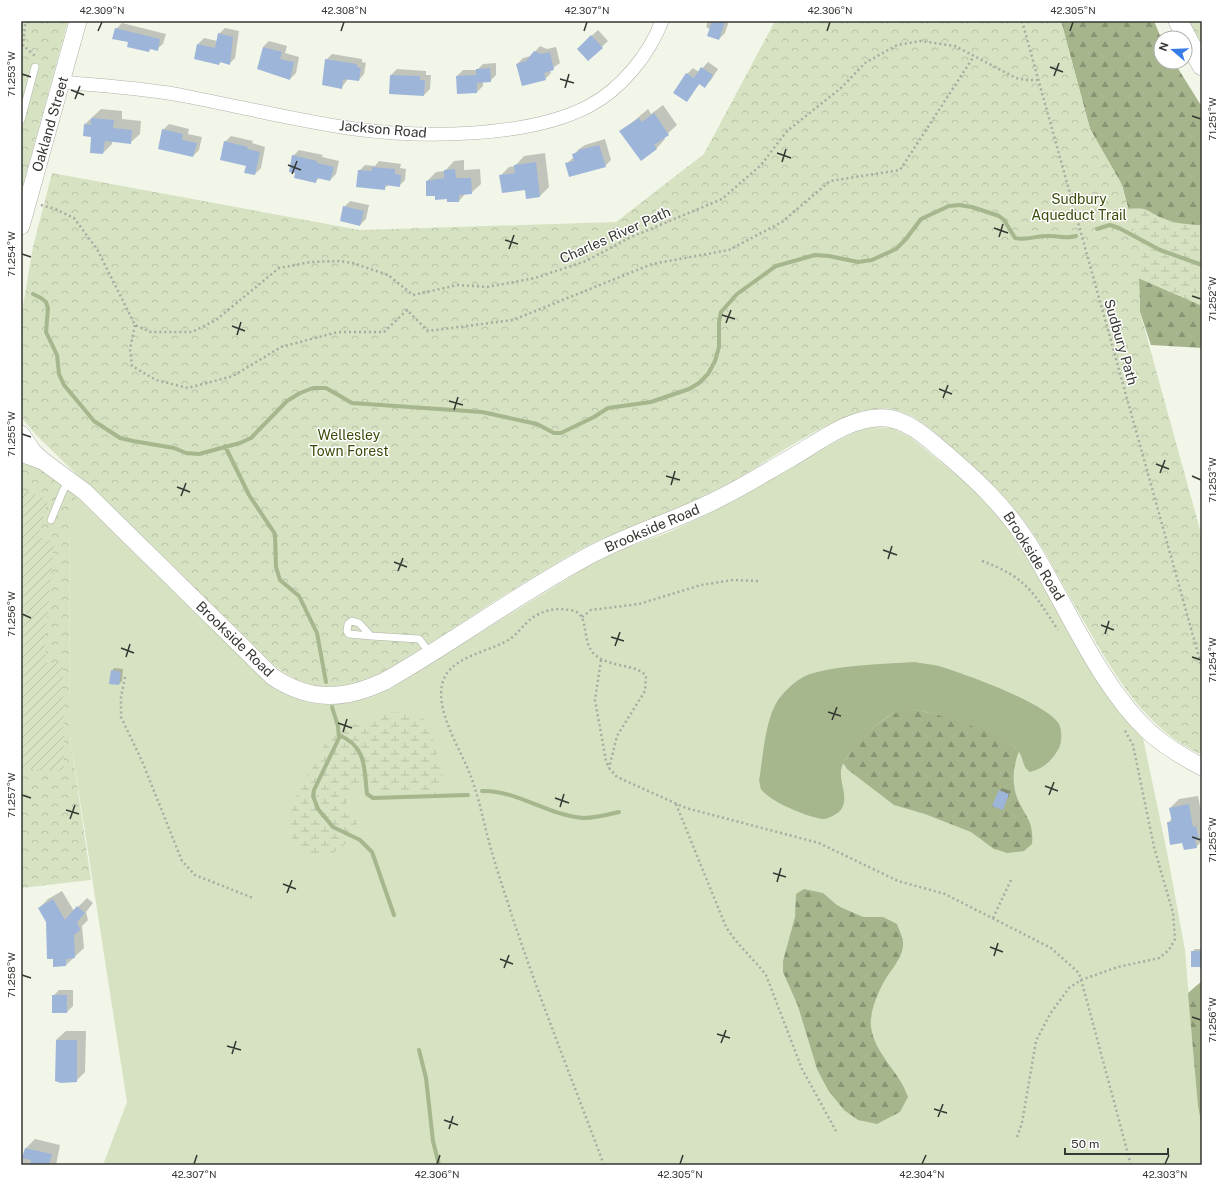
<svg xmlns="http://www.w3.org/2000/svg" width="1223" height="1186" font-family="'Public Sans',sans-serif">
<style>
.grass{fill:#d6e2c2}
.forest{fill:url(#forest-firs)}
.wetland{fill:url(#wetland-marsh)}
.park{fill:url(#park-crowns)}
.garden{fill:url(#garden-furrows)}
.water{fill:#a6b68d}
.shadow{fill:#0003}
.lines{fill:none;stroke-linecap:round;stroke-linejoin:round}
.stream{stroke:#a6b68d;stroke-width:4}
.building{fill:#9eb5da}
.service-casing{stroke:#aeb3a7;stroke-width:8}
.minor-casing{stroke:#aeb3a7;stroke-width:14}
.tertiary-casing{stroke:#aeb3a7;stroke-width:18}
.secondary-casing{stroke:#aeb3a7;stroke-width:20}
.path{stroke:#a8aba1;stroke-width:2.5;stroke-dasharray:2 3;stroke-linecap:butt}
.service{stroke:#fff;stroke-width:7}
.minor{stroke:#fff;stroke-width:13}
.tertiary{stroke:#fff;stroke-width:17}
.secondary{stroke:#fff;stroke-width:19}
.ticks{fill:none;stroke:#353732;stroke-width:1.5}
.labels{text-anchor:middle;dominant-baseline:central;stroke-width:3;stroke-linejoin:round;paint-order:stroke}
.street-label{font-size:14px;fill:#353732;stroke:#fff}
.park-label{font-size:14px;fill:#394b09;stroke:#fff}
.neatline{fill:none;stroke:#353732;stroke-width:1.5}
.ticks-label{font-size:10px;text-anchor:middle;fill:#353732}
</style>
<defs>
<pattern id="forest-firs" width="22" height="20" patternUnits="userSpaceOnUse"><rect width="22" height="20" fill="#a6b58c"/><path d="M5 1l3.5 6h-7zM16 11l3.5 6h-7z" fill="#889473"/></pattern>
<pattern id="wetland-marsh" width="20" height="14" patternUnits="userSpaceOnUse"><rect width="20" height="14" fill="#d6e2c2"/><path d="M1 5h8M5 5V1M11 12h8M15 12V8" fill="none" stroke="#b8c2a7"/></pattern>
<pattern id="park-crowns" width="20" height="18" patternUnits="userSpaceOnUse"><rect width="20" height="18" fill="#d6e2c2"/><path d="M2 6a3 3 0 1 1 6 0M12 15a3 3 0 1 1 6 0" fill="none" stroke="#b8c2a7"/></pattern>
<pattern id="garden-furrows" width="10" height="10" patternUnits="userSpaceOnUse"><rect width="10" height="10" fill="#d6e2c2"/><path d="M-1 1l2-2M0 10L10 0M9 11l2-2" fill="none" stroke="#b8c2a7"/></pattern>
</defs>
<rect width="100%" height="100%" fill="#f1f6e9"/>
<path class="grass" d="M873,427L892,428L910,437L970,486L999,517L1024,553L1104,691L1121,715L1143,738L1167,852L1185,950L1198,1106L1202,1129V1165H103L127,1102L70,736L69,506L77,497L268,684C308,711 346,710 389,689L588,566L625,548L667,533L712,512L839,440L860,430Z"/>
<path class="forest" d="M1061,21H1154L1161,38V62H1174L1202,107V348L1151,345L1140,312L1138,246L1122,185L1090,129Z
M904,709C928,710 981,725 1002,738C1008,742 1014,747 1019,751C1013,767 1011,784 1018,800C1026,818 1034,821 1032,844L1024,851L1008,853L994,849L971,832L925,814L894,805L847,769L843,763C860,740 876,720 904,709Z
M804,889L823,893L838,906L863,917H883L897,924C899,930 904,939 903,945C903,957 891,970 885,980C878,992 869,1013 871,1027C875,1055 900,1072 908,1097L900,1112L877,1124L858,1120L844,1110L828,1090L817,1069L798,1006L783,972V961L795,917L796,894Z
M1202,981V1129L1198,1106L1188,993Z"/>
<path class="wetland" d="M1136,208C1150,209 1150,213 1162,218C1174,223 1189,225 1202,225V306L1138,278L1118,210Z
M385,712L410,713L421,716L429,726L442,772L443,784L436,793L428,795L410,791H384L357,787L351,792L346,800C347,810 357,815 357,825C356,830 353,834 350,838C337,857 312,864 296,845C293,841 290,837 290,831C287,808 301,786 313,767C321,754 326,738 336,727C342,723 348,725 355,724C365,722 375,715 385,712Z"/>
<path class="park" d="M21,21H68L21,192Z
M775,21H1061L1090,129L1122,185L1138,246L1140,312L1202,537V755C1148,730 1119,682 1090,632C1075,606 1060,580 1046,554C1020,509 987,477 948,444C931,429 913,412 890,409C843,404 775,458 733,481C710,493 686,505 662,515C634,527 605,536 579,550C511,588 448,634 381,673C342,691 310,693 275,666L37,436L21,417V318L33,247L52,173L360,230L616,222L704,154Z
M1177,21H1202V66Z
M28,463L39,467L77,497L69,506L70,736L91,880L21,888V464Z"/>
<path class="garden" d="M21,490L48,499L38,537L54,541L45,645L46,663H63L64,771L21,769Z"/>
<path class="water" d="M915,662C924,664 934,664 942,667C967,675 1046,703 1059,724C1062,731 1062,742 1059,748C1052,761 1044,768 1030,772C1022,767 1024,759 1019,752C1017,749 1013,746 1010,744C996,733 977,728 960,722C916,708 897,699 863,739C857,746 849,753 844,762C834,778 852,796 840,811C837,814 828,819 823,819C807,817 770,802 761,789C760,787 760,783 759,781C763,757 765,720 778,700C784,692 792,684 800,679C820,665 888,664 915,662Z"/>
<path class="shadow" d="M708,21H729L725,33L719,39L710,29L706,27Z
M122,23L166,34L163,44L157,49L152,48L148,51L130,42L116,29Z
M225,28L239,31L235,58L230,63L221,62L219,64L198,44L204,38L217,41L219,34Z
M598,30L608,41L588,60L584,43Z
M269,41L287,46L285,53L299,57L296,73L290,79L263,47Z
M540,46L547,49L556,47L560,63L550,70L551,73L545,79L517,64L523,58L531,56Z
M332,54L362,59V62L366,63L364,74L359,80L348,79L342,87L326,60Z
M708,62L718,69L711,80L705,86L700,83L687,100V74L693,68L699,72Z
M496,63V75L490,81L483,82V86L477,92L457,76L463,70H477L483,64Z
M397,69L426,71V75H431L430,89L424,95L391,75Z
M663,105L677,125L664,137L665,139L656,149L621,132L648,109L651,114Z
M101,109L122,111V119L141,121L140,134L130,143L112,141V144L103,153L85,124Z
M169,124L189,129L188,134L202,137L199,150L193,156L163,130Z
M231,136L253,141L252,143L265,147L261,168L255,174L225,142Z
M605,139L611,160L605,166L566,164L574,157L573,155L579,149L585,145Z
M299,150L323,155L322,157L339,161L336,174L330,180L319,178L316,181L296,173L293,156Z
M545,153L549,187L540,196L527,198L526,189L500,176L509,167L515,166L524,156Z
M464,160V170L480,169L481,184L471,193H466L459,201L436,195L427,181L436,172L445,171L454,161Z
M379,161L401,164L400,168L406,169L405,180L399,186L388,185L384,189L359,171L365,165L375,166Z
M350,201L369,205L366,219L360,225L344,207Z
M114,668L123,669L122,681L119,684L112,671Z
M1002,788L1011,791L1002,809L1000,790Z
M1198,796L1202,817V841L1196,847L1168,823L1172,818L1170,808L1179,799Z
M62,891L74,911L87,898L93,903L86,912L88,920L82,926L84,948L66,965L54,958L47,922L39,908L48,899Z
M1195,949H1202V966L1192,952Z
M59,990H73V1006L67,1012L53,996Z
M66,1031H86L85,1072L76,1081L56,1040Z
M35,1139L60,1145L56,1165H21L26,1148Z"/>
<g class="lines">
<path class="stream" d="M1097,229L1110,225L1119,228L1160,250L1202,265
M33,294L41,298L46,302L48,308L46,332L57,355L59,374L64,385L94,421L120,438L133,441L174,448L186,453L199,454L240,443L251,438L287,401L300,393L313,388H326L352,403L482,412L537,424L554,433H561L594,417L608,408L651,402L689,389L699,383L708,374L715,361L719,347V322L721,312L737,294L776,266L815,255L829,256L858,262L872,260L896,249L906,239L921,219L949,206L959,205L972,207L999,216L1004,220L1015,238C1027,241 1038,235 1050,236C1060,236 1067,239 1076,236
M225,446L249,495L275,534L276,567L280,580L299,596L317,633L326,682
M332,707L338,726L339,738L314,790L313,796L318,809L333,827L360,840L372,852L394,915
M339,735C367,747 364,768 367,794L373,798L468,795
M482,791C517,790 547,815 583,818C595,818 607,815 619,812
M419,1050L426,1078L433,1141L439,1165"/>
</g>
<path class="building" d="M712,21H725L719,40L707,36Z
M115,28L160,39L158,51L150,49L149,52L127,47L128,42L112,39Z
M218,33L233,37L230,65L220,62L219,65L194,59L197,44L215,48Z
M591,35L603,48L588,61L577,49Z
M263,47L282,52L280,59L294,62L290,80L257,69Z
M534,51L541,54L550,52L554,70L544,73L546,80L522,86L516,64L526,61Z
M325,59L357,64V67L361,68L359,81L343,79L342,89L322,85Z
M701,67L713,75L705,88L699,84L687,102L673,93L686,73L694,78Z
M490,68L491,82L477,83V93L457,94L456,76L476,75V69Z
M390,75L420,76V80H425L424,96L389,94Z
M654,113L669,135L654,145L657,149L641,161L619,131L639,118L642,122Z
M91,118L114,120L113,128L132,130L131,144L105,141L103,154L90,153L91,137L83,136L84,124L91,125Z
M162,129L183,134L182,140L197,143L193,157L158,149Z
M224,141L248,147L247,149L260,152L255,175L244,173L246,166L220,160Z
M599,145L606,167L569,177L565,163L574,161L572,154L579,152L578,150Z
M292,155L317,161V163L334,167L330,181L317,178L316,183L294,178L295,173L289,172Z
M536,162L540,197L526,199L525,190L502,193L499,175L515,173L514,165Z
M372,167L395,169V174L401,175L400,187L385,185V190L356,187L358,170L372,171Z
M455,169L456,178H471L472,194L459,195V202H447V199L435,200V196H426V181L444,178V170Z
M343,206L364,211L360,226L340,221Z
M111,670L121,672L119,685L109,684Z
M999,790L1009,794L1003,810L992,806Z
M1189,804L1193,827L1196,826L1199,840H1195L1197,848L1184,850L1182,843L1170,845L1167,822H1172L1169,808Z
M53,899L65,920L77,906L85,913L77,922L80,930L74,935L75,958L66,959V966L53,967V959H47L46,922L38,908Z
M1191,951H1202V967H1191Z
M52,995H67V1013H52Z
M56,1040H77V1082L61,1083L55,1081Z
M25,1148L52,1154L49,1165H30L31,1160L22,1158Z"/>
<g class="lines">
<defs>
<path id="service" d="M21,120L35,67
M51,520L62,493L69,480
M371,636L349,634L347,631L348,624L352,621L359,623L371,636L419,639L430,653"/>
<path id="minor" d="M62,82C103,86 145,88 185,96C242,107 298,121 355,129C422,138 528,138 589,106C621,89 649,55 662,21"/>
<path id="tertiary" d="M21,226L78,21
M21,434L33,452L42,460
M21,453L43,461L85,492L273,677C311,702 345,700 385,681C452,643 515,596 583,559C627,534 677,521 722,497C746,485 768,471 791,458C820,441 852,415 887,418C910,421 928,439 945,453C978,481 1007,509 1030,546C1067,606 1098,684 1149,732C1165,746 1183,757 1202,767"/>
<path id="secondary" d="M1178,21L1202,66"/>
</defs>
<use href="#service" class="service-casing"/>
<use href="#minor" class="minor-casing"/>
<use href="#tertiary" class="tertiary-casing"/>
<use href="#secondary" class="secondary-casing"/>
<path class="path" d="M1022,21L1202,668
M21,46L25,47L36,57
M23,46L25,25L23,21
M41,205L55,209L74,218L97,249L135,325L151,332H192L216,320L279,268L311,262L338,261L353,263L388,275L413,295L458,285L487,287L535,278L586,261L629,238L722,199L761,165L787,131L841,88L865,63L897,45L921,41L955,46L1016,78L1025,80H1037
M135,325L130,349L132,366L156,380L188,388L233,376L281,347L338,332H384L407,310L428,331L513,320L652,264L729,250L782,222L830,181L900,170L974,56
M982,561C1026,577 1033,592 1058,630
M582,617L591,610L639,604L701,585L733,580L759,581
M601,660L595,700L606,761L609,768L617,777L686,808L819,843L898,881L945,894L1051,948L1079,973L1085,994L1131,1165
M125,677L121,697V717L142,761L182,861L195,875L253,898
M676,804L726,927C737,945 753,958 766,975L802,1069L836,1131
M993,918L1012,878
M1017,1137L1022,1123L1036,1041L1050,1014L1069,988L1081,980L1118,967L1159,958L1169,950L1175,939L1173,913L1154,847L1133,745L1124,729
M604,1165C573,1082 540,1000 512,916C505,893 497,871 491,849C484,825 480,801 471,777C462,751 436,714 442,685C448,656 488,653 510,639C521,631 527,619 539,614C548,609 560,608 570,610C591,612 580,639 594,654C609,668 638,664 646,676L645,691L617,736L609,768"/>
<use href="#service" class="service"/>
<use href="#minor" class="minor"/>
<use href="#tertiary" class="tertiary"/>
<use href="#secondary" class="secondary"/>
</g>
<path class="ticks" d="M98,31L102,22M341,31L344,22M584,31L587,22M827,31L830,22M1070,31L1073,22M1050,67L1063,72M22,74L31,77M1054,76L1059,63M560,79L574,83M565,88L569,74M71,90L84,95M75,99L80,86M1192,116L1201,119M777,153L791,158M782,162L786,149M288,165L301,170M292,174L297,161M994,228L1008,233M999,237L1003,224M505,240L518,244M509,249L514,235M22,254L31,257M1192,296L1201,299M722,315L735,319M726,323L731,310M232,326L245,331M237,335L241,322M939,389L952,394M943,398L948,385M449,401L463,405M454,410L458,397M22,434L31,437M1156,464L1169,469M1160,473L1165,460M666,476L680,480M1192,476L1201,480M671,485L675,471M177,487L190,492M181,496L186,483M883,550L897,555M888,559L892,546M394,562L407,567M398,571L403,558M22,614L31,618M1101,625L1114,630M1105,634L1109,621M611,637L624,641M615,646L620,632M121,648L134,653M126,657L130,644M1192,657L1201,660M828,712L841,716M832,720L837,707M338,723L352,728M343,732L347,719M1045,786L1058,791M22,795L31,798M1049,795L1054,782M555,798L569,803M560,807L564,794M66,810L79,814M70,819L75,805M1192,837L1201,840M773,873L786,877M777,882L781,868M283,884L296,889M287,893L292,880M990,947L1003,952M994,956L998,943M500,959L513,964M504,968L509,955M22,975L31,978M1192,1017L1201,1020M717,1034L730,1038M721,1043L726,1030M227,1046L241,1050M232,1054L236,1041M934,1109L947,1113M938,1117L943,1104M444,1120L458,1125M449,1129L453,1116M194,1164L197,1155M437,1164L440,1155M680,1164L683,1155M922,1164L926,1155M1165,1164L1169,1155"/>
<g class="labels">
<g class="street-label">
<text transform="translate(50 124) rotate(-74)">Oakland Street</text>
<text transform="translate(383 129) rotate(5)">Jackson Road</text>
<text transform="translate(615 235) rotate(-24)">Charles River Path</text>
<text transform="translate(1121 342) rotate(74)">Sudbury Path</text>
<text transform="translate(652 528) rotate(-23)">Brookside Road</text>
<text transform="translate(1034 556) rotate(58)">Brookside Road</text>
<text transform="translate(235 639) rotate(44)">Brookside Road</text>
</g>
<g class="park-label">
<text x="1079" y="199">Sudbury<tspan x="1079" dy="16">Aqueduct Trail</tspan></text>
<text x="349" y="435">Wellesley<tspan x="349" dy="16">Town Forest</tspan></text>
</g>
</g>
<rect width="1223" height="1186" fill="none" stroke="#ffffff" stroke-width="44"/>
<g transform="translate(1173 50) rotate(289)"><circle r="19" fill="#ffffff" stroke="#aeafad"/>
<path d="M0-3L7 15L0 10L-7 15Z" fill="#377be9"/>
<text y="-6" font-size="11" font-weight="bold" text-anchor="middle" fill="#353732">N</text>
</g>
<path d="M1065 1148v6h103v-6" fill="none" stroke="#353732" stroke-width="2"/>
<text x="1071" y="1148" font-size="12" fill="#353732" stroke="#ffffff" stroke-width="3" paint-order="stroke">50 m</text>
<rect x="22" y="22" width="1179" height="1142" class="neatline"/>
<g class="ticks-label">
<text x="102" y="14">42.309°N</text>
<text x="344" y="14">42.308°N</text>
<text x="587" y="14">42.307°N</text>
<text x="830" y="14">42.306°N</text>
<text x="1073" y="14">42.305°N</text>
<text transform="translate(11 74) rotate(-90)" y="4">71.253°W</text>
<text transform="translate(1212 119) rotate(-90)" y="4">71.251°W</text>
<text transform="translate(11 254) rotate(-90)" y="4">71.254°W</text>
<text transform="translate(1212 299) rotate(-90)" y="4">71.252°W</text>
<text transform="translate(11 434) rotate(-90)" y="4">71.255°W</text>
<text transform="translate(1212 480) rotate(-90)" y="4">71.253°W</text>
<text transform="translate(11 614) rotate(-90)" y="4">71.256°W</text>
<text transform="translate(1212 660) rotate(-90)" y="4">71.254°W</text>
<text transform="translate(11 795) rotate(-90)" y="4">71.257°W</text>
<text transform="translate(1212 840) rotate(-90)" y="4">71.255°W</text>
<text transform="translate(11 975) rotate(-90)" y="4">71.258°W</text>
<text transform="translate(1212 1020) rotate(-90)" y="4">71.256°W</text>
<text x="194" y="1178">42.307°N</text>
<text x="437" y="1178">42.306°N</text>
<text x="680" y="1178">42.305°N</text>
<text x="922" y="1178">42.304°N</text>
<text x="1165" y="1178">42.303°N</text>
</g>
</svg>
